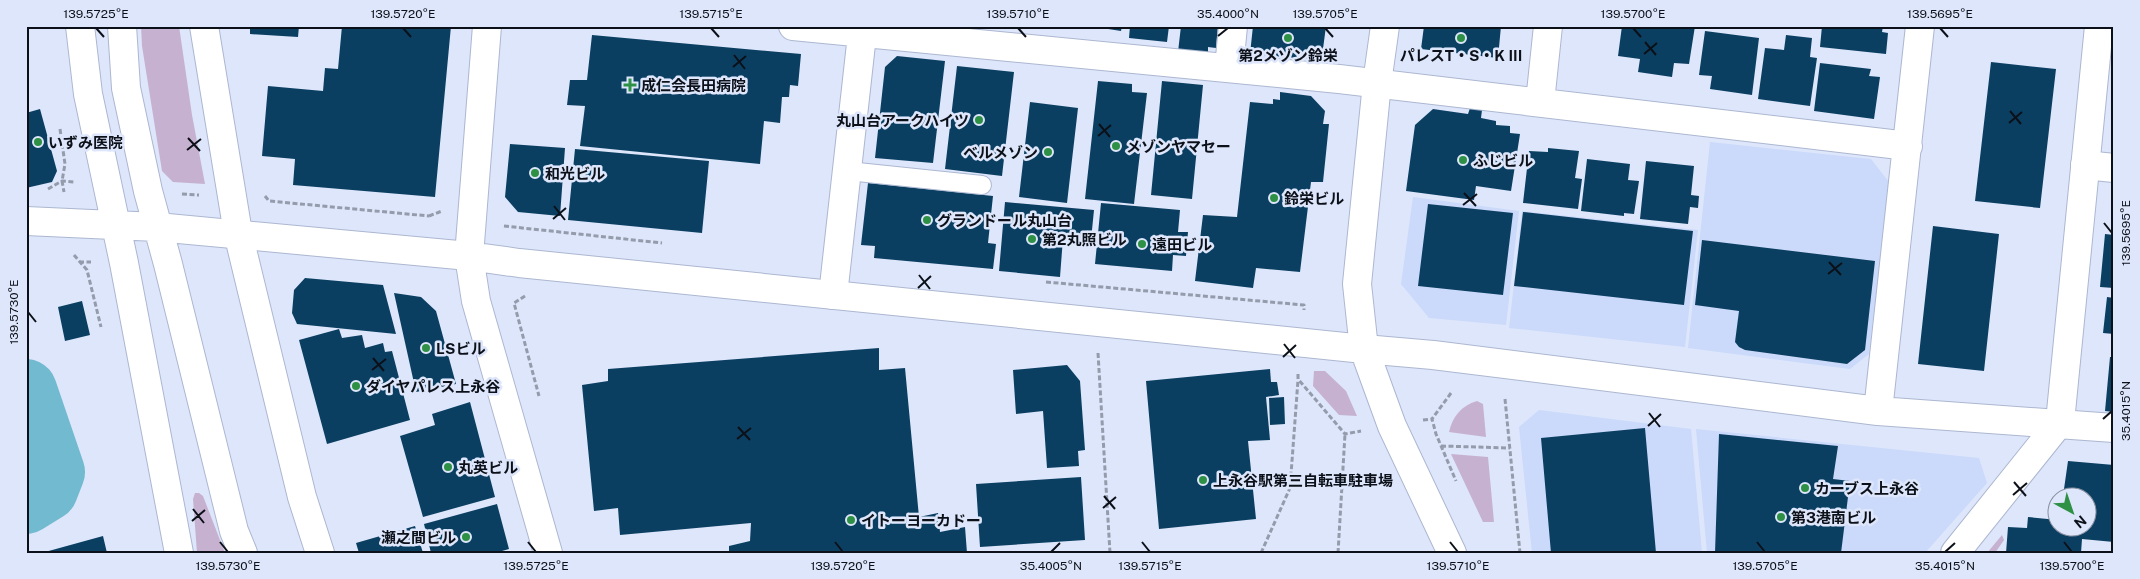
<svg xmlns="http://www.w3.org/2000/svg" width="2140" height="579" font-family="'Public Sans','Noto Sans JP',sans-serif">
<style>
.built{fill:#cbd9fa}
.green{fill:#c7b1d0}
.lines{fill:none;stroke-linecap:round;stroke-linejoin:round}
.river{stroke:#71bad0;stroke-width:62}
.building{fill:#0b3f62}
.lane-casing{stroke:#acb7d0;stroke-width:20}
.street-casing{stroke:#acb7d0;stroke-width:30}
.secondary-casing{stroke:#acb7d0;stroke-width:30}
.path{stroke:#949cac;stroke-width:3;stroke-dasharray:5 2.5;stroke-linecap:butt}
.lane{stroke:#fff;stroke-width:18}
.street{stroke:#fff;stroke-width:28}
.secondary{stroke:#fff;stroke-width:28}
.ticks{fill:none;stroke:#0c1018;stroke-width:2}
.poi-dot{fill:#2d9044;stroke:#dde6fb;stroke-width:2}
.labels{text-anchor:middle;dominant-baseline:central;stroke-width:5;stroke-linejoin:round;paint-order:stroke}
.poi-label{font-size:15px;font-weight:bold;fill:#0c1018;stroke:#dde6fb;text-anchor:start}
.neatline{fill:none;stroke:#0c1018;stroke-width:2}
.ticks-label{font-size:12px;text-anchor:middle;fill:#0c1018}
</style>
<rect width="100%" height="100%" fill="#dde6fb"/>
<path class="built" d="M1710,142L1871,159L1889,182L1869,354L1850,369L1688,348Z
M1413,197L1519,211L1506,325L1429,318L1401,284Z
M1522,211L1698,230L1685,347L1509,328Z
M1539,410L1691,429L1702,553H1532L1519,427Z
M1696,429L1979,458L1987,483L1925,553H1707Z"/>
<path class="green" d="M141,26H179L192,115L205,184L173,182L162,171L142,46Z
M1314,371H1325L1346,391L1357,416L1339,415L1313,386Z
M1477,401L1483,404L1486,437L1449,432C1453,416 1461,406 1477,401Z
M1451,454L1488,457L1494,522H1483Z
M195,493H199L203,496L225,553H197L193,499Z
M2002,535L2004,540L1995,553H1987Z"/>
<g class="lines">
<path class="river" d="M26,390L54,472L47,490L26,503"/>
</g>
<path class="building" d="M250,26H299L298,37L250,34Z
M342,26H451L435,197L293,185L295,159L262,156L268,86L323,91L325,68L338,69Z
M1089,26H1122L1121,31Z
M1130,26H1169L1167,42L1129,38Z
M1181,26H1218L1216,48L1208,47V55L1178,52Z
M1253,26H1326L1323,49L1310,59L1250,54Z
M1424,26H1501L1498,58L1421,49Z
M1622,26H1695L1689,64L1674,63L1672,77L1638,72L1640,59L1618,56Z
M1822,26H1883L1882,32L1888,33L1886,54L1820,47Z
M1705,31L1759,38L1752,95L1710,89L1712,76L1699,75Z
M592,35L801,54L798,86L790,85L789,97H782L780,123L764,121L760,164L580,146L585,106L567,105L570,80H587Z
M1786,35L1812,38L1810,57L1817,58L1810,106L1758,99L1765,48L1784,50Z
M897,56L945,61L933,163L875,158L885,67Z
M1991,62L2056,69L2040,208L1975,201Z
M1820,63L1871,69L1869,76L1880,77L1874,119L1814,111Z
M957,66L1014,72L1002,176L945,169Z
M1098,81L1132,84V92L1147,93L1134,204L1085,199Z
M1162,81L1203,85L1192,199L1151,195Z
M1280,92L1311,96L1325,111L1323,124H1329L1323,182H1311L1300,272L1256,268L1253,288L1195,281L1203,215L1237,217L1250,102L1273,104V99L1280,100Z
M1030,102L1078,108L1067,203L1019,197Z
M1470,108L1482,110L1481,118L1496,121V125L1510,126V133L1520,134L1511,191L1476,186L1474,200L1406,191L1415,125L1433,109L1468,114Z
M40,109L57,171L52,182L26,188V113Z
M510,144L565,148L560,216L518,212L505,197Z
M1548,148L1579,151L1575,178L1582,179L1578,209L1523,203L1529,151L1548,152Z
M575,149L709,161L702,233L568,220Z
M1587,159L1630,164L1628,180L1639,181L1634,214L1624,213V216L1581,211Z
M1646,161L1694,166L1691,195L1699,196L1698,208L1690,207L1688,224L1640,219Z
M868,183L993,196L988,243L996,244L993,269L874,258L875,246L861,245Z
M1005,202L1094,210L1091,240L1063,238L1060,277L999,271Z
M1101,203L1180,210L1178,232H1188L1186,256L1173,255L1172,271L1095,264Z
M1428,204L1513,213L1503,295L1418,286Z
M1523,212L1693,231L1684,305L1514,286Z
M1933,226L1999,234L1984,371L1918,364Z
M2105,234L2114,235V288L2100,287Z
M1702,240L1875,261L1865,350L1847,364L1745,350L1739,347L1735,342L1739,311L1695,305Z
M305,278L383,285L396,334L297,324L292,313L294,290Z
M394,293L421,297L436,311L456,384L416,392Z
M2107,297L2114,298V334L2103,333Z
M82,301L90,335L65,341L58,307Z
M339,329L342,338L362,335L365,348L383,343L385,352L392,351L410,420L327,444L299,340Z
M879,348V370L905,368L919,517L938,513L940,532L965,527L967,553H729V546L750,541L751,523L620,535L618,508L594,511L582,385L608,381V369Z
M2110,357H2114V412L2105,411Z
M1067,365L1080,381L1085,450L1078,451L1079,466L1047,468L1043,411L1016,414L1013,370Z
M1270,369L1271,382H1277L1279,395L1266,397L1270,440L1248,441L1256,519L1159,529L1146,381Z
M1284,397L1285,424L1270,425L1269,398Z
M470,402L495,497L423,517L400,436L435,425L432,414Z
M1645,428L1656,553H1551L1541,438Z
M1719,434L1838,446L1833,479L1850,481L1841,553H1715Z
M2068,461L2114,465V542L2082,539L2081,553H2006L2008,527L2027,528L2028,517L2058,520V526H2088V496H2063Z
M1081,477L1085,540L980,547L976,484Z
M497,504L509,549L495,553H431L424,524Z
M415,526L423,553H359L356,543Z
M103,536L107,553H45V552Z"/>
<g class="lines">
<defs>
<path id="lane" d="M848,171L982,185"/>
<path id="street" d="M204,26L238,233L302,497L320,553
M793,26L1339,79L1908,146
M1229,68L1233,26
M1540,102L1548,26
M2085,165L2114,168
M833,295L863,26
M1364,349L1433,355L1878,411L2114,428
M1878,411L1920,26"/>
<path id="secondary" d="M80,26L88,94L124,263L179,553
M122,26L126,88L148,191L168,264L234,531L243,553
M487,26L469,256L476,301L548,553
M1385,26L1377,83L1357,284L1364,349L1392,426L1452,553
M26,221L157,227L469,256L519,263L1364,349
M1955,553L2060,422L2099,26"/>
</defs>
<use href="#lane" class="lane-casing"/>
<use href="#street" class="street-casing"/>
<use href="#secondary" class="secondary-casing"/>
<path class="path" d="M60,129L65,164L62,181L64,192
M48,189L62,181L74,182
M182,194L199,195
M265,196L269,201L429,216
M429,216L442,211
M504,226L662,243
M74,255L87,270L101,327
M79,262H91
M1046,282L1304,305V310
M525,296L514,303L539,396
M1098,353L1110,553
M1298,374V379L1345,434L1361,431
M1451,393L1432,419L1436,434L1456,481
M1505,399L1520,553
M1423,420L1432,419
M1441,446L1510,448
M1261,553L1290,488L1298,380
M1338,553L1345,434"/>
<use href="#lane" class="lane"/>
<use href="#street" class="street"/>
<use href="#secondary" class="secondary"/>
</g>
<path class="ticks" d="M96,28L104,37M403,28L411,37M711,28L719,37M1018,28L1026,37M1325,28L1333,37M1633,28L1641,37M1940,28L1948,37M1218,36L1228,28M1645,42L1656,55M1644,54L1657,43M734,55L745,69M733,67L746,56M2010,111L2021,124M2009,123L2022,112M1099,124L1110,137M1098,136L1111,125M188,138L200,151M187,150L201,139M1464,193L1476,206M1463,205L1477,194M554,206L565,220M553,219L566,208M2104,223L2112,233M1829,262L1841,275M1828,274L1842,263M919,275L930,289M918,288L931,276M28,312L36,322M1284,344L1295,358M1283,357L1296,345M373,358L384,371M372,370L386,359M1649,413L1660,427M2103,419L2112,411M1648,426L1661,414M738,427L750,440M737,439L751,428M2014,482L2026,496M2013,495L2027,483M1104,496L1115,509M1103,508L1116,497M193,509L204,523M192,521L205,510M220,542L228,552M528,542L536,552M835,542L843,552M1142,542L1150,552M1450,542L1458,552M1757,542L1765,552M2064,542L2072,552M1051,552L1060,543M1945,552L1955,543"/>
<g class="poi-dot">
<circle cx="1288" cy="38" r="5"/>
<circle cx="1461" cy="38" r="5"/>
<path d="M627.5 77.5h5v5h5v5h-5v5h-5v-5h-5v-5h5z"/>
<circle cx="979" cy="120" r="5"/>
<circle cx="38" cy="142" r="5"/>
<circle cx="1116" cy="146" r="5"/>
<circle cx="1048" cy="152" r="5"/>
<circle cx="1463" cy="160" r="5"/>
<circle cx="535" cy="173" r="5"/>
<circle cx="1274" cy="198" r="5"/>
<circle cx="927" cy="220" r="5"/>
<circle cx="1032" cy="239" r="5"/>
<circle cx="1142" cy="244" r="5"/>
<circle cx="426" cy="348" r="5"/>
<circle cx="356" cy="386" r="5"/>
<circle cx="448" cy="467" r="5"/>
<circle cx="1203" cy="480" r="5"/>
<circle cx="1805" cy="488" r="5"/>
<circle cx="1781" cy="517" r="5"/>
<circle cx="851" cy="520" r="5"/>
<circle cx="466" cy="537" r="5"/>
</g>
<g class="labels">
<g class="poi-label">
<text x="1288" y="55" text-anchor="middle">第2メゾン鈴栄</text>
<text x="1461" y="55" text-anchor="middle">パレスT・S・K III</text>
<text x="641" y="85">成仁会長田病院</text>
<text x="969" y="120" text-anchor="end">丸山台アークハイツ</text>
<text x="48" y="142">いずみ医院</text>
<text x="1126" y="146">メゾンヤマセー</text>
<text x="1038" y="152" text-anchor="end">ベルメゾン</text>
<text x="1473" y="160">ふじビル</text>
<text x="545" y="173">和光ビル</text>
<text x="1284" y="198">鈴栄ビル</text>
<text x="937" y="220">グランドール丸山台</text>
<text x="1042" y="239">第2丸照ビル</text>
<text x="1152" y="244">遠田ビル</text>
<text x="436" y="348">LSビル</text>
<text x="366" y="386">ダイヤパレス上永谷</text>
<text x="458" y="467">丸英ビル</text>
<text x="1213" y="480">上永谷駅第三自転車駐車場</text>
<text x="1815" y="488">カーブス上永谷</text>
<text x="1791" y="517">第3港南ビル</text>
<text x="861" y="520">イトーヨーカドー</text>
<text x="456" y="537" text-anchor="end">瀬之間ビル</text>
</g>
</g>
<rect width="2140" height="579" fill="none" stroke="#dde6fb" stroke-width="55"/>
<g transform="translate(2072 512) rotate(140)"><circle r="24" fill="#dde6fb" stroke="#8990a0"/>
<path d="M0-4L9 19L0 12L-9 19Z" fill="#2d9044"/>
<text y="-8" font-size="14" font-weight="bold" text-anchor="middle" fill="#0c1018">N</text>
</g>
<rect x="28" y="28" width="2084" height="524" class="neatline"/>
<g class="ticks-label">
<text x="96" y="18">139.5725°E</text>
<text x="403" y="18">139.5720°E</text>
<text x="711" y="18">139.5715°E</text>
<text x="1018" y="18">139.5710°E</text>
<text x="1228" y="18">35.4000°N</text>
<text x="1325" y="18">139.5705°E</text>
<text x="1633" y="18">139.5700°E</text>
<text x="1940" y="18">139.5695°E</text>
<text transform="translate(2126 233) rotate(-90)" y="4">139.5695°E</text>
<text transform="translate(14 312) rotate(-90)" y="4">139.5730°E</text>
<text transform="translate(2126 411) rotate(-90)" y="4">35.4015°N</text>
<text x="228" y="570">139.5730°E</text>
<text x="536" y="570">139.5725°E</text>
<text x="843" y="570">139.5720°E</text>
<text x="1051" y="570">35.4005°N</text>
<text x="1150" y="570">139.5715°E</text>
<text x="1458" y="570">139.5710°E</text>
<text x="1765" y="570">139.5705°E</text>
<text x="1945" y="570">35.4015°N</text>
<text x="2072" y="570">139.5700°E</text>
</g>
</svg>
